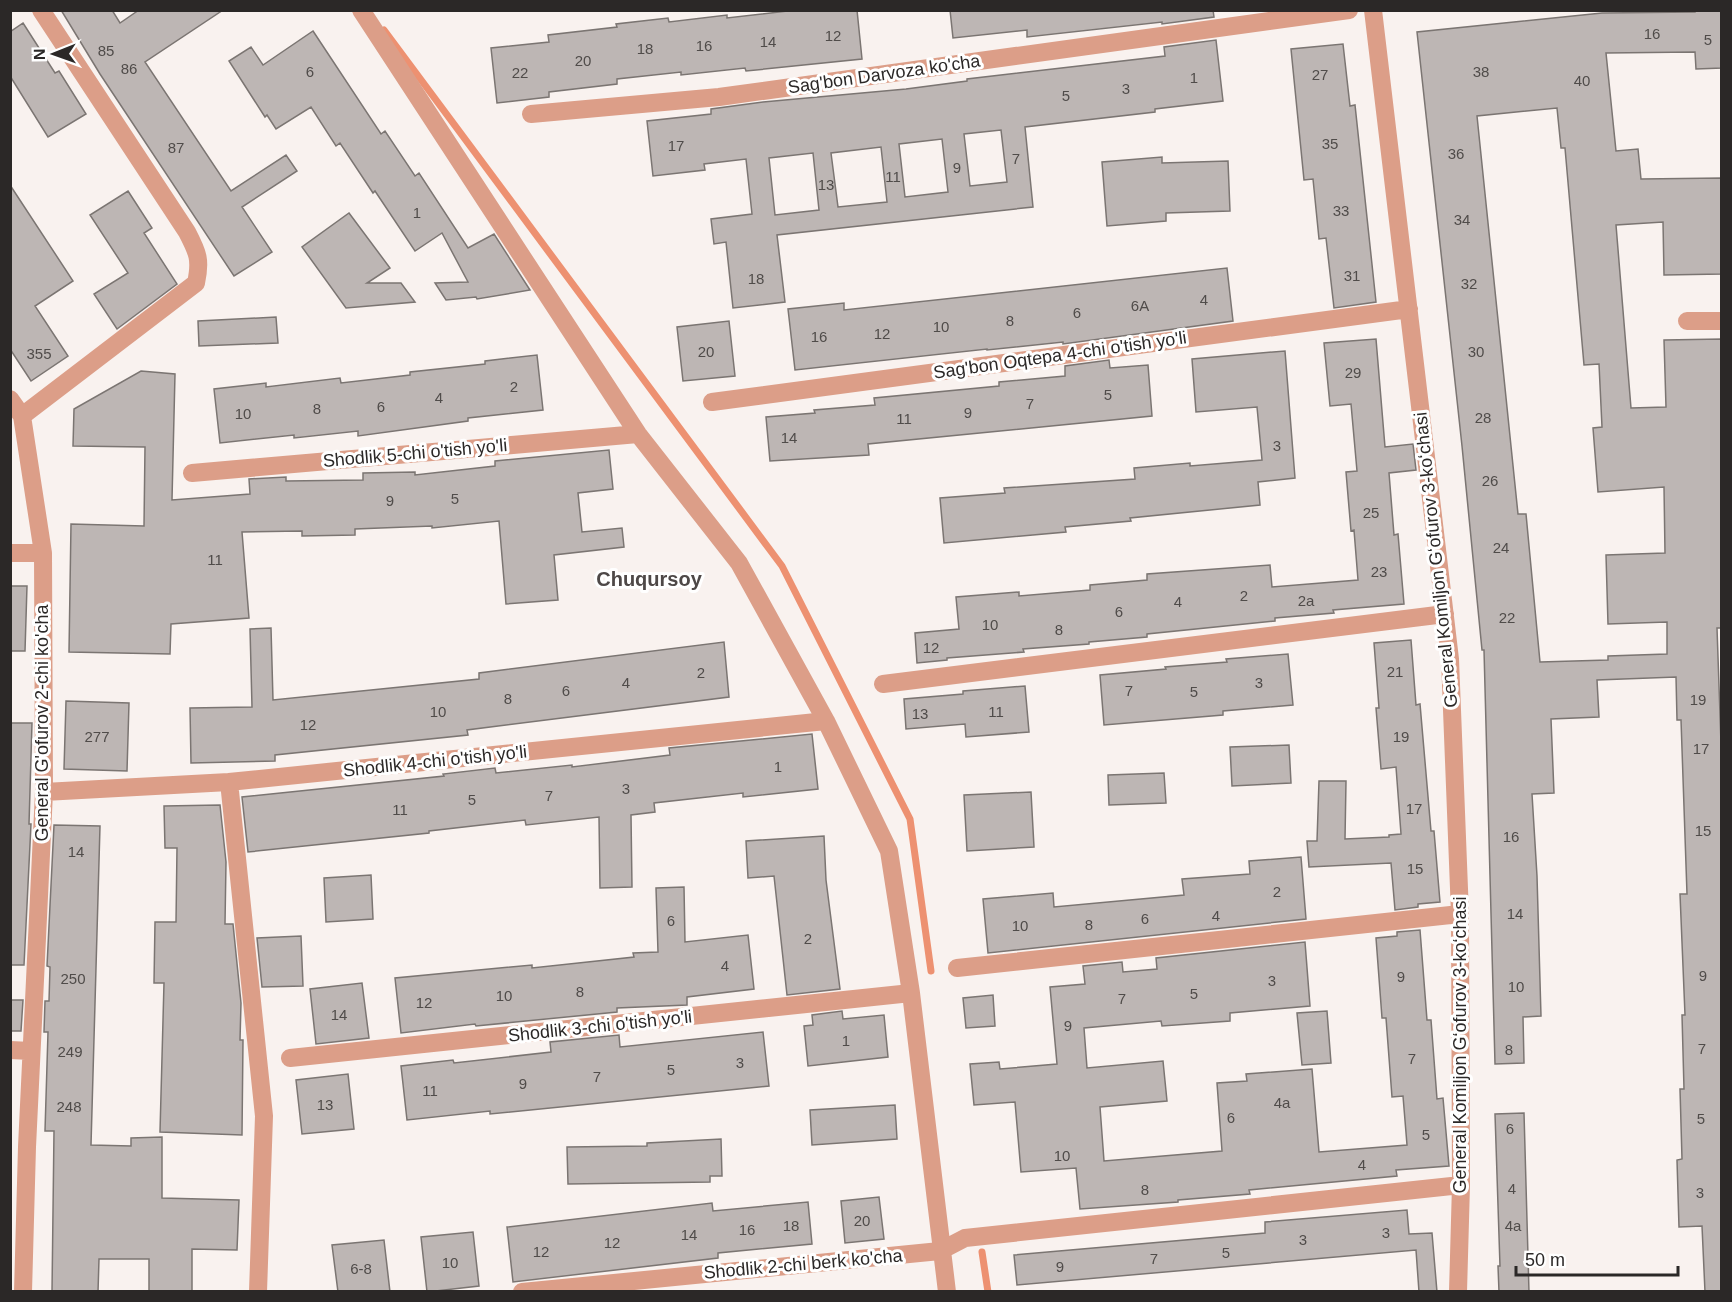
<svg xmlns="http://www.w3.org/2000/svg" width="1732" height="1302" font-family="Arial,sans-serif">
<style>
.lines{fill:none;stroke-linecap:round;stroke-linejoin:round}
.stream{stroke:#ed9171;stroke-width:7}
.building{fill:#bdb6b4;stroke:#7b7572;stroke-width:1.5;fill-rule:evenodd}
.minor{stroke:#dc9e88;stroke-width:18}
.labels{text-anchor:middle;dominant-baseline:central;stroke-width:6;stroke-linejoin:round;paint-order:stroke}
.number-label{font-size:15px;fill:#504c4a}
.street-label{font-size:18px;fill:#2b2827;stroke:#fff}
.neighbourhood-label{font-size:20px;font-weight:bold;fill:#4e4847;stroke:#fff}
</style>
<rect width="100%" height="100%" fill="#f9f2ef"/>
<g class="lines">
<path class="stream" d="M384,30L782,566L910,819L931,971
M982,1252L988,1292"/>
</g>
<path class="building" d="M61,10H112L120,23L139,10H223L145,62L231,191L286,155L297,171L242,207L272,252L234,276L100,74Z
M796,10H857L862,59L746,71L745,68L681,75V72L617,79V84L549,92V97L497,103L491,48L549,42L548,35L617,27L616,24L668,18L669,22L727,15V18Z
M950,10H1213L1214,17L1162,24V22L1027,37V30L953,38Z
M1695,10H1722V68L1696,69L1695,52L1606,53L1616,151L1638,149L1641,179L1722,178V274L1664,275L1663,222L1616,225L1631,408L1666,407L1664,340L1722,339V628H1717L1722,772V1292H1705L1702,1226L1679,1227L1677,1160L1682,1159L1680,1089H1684L1682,1015H1685L1680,894H1687L1681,720H1677L1676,677L1597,680L1599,717L1551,719L1554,793L1532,794L1537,876L1541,1016L1523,1017L1524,1063L1495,1064L1484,650H1482L1462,446L1417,32L1602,13L1695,12ZM1557,108L1561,148H1565L1584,365L1599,364L1602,427L1593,428L1598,492L1664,487L1665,553L1606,555L1608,624L1667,622V654L1608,656V660L1540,662L1526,514H1518L1477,116Z
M23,23L55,73L59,71L86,114L48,137L10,76V32Z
M313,31L381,134L385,131L415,176L419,173L468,248L494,234L530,290L477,299L476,297L446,300L435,283L468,282L442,233L415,251L375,191L373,193L340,143L336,146L311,107L276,129L267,115L265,117L229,61L251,47L263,65Z
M1216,40L1223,101L1155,109V112L1025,127L1033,207L777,235L785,302L733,308L726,242L714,244L711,219L752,214L746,159L704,164L705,170L653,176L647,121L711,114V109L763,102L906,89L967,81V79L1165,56L1164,47ZM1001,130L1007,182L970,186L964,134ZM942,139L948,192L905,197L899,144ZM881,147L887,202L838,207L831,153ZM813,153L819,210L775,215L769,158Z
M1343,44L1350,106L1355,105L1376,302L1334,308L1326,238L1319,239L1313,179L1304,180L1291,49Z
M1162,157V163L1228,161L1230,211L1166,213V221L1107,226L1102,162Z
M10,185L73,281L35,306L68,356L31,381L10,349Z
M128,191L152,228L144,233L177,284L117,329L94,294L128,273L90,215Z
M349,213L390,268L367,283H401L415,302L346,308L302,247Z
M1227,268L1233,321L1063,344V342L987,350V349L795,370L788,309L844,303V310Z
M276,317L278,343L199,346L198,321Z
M729,321L735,376L683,381L677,327Z
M1376,339L1385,447L1413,444L1416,470L1389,473L1394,535L1398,534L1404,604L1333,610L1334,613L1275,618V621L1147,634V637L1089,642V644L1023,649L1024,652L947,658V660L917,663L915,633L959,629L956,597L1019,592V596L1090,590V585L1147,580V574L1270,565L1272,587L1358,580L1354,530L1351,531L1346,472L1357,471L1351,404L1330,406L1324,343Z
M1285,351L1295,478L1258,482L1260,505L1130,518L1131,521L1065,527L1066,532L944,543L940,498L1005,493L1004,488L1135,479L1134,468L1190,463V466L1262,460L1257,407L1196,412L1192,359Z
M537,355L543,410L468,418V421L358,436V431L294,438V435L220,443L214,389L266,383V387L340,378L341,383L410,375V372L485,364V361Z
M1109,360L1110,368L1148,365L1152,416L868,444L869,455L770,461L766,417L815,413L814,410L875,405L874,398L999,386V382L1065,376V366Z
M141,371L175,374L172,500L250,494L249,479L286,477V481L363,480V473L415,472V475L495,466V461L609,450L613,489L578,493L582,532L622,528L624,547L554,555L558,600L506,604L499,521L432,528V526L355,529V535L302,536V531L242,532L249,618L171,624L170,654L69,652L71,524L144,526L145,447L73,446L74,409Z
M10,586H27L25,651H10Z
M271,628L273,700L479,679V673L724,642L729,697L467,730L468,735L275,755V761L191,763L190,708L252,707L250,629Z
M1411,640L1416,705L1420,704L1431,831H1434L1440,902L1418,904V907L1395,910L1391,863L1309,867L1307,841H1317L1319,781H1346L1345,839L1389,837V835L1401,834L1396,767L1381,769L1376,708H1379L1374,643Z
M1288,654L1293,705L1223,711V715L1104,725L1100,675L1166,669L1165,667L1227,662L1226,659Z
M1025,686L1029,732L966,737L965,724L906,729L904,699L963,694V691Z
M66,701L129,703L127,771L64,769Z
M10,723H32L29,824H31L24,965H10Z
M812,734L818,789L743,797V793L654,803L655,812L631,815L632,887L600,888L599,817L526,825L525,820L429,831V833L248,852L242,797L444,776L443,774L495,768L496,773L572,765V767L670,755L669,748Z
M1289,745L1291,783L1232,786L1230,747Z
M1164,773L1166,803L1109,805L1108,775Z
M1031,792L1034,847L967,851L964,795Z
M220,805L226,862L225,924H233L241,1003L240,1040H243L242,1135L160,1132L164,983H154L155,922H176L177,848H165L164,806Z
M54,825L100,826L91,1145L131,1146V1138L162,1137V1198L239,1200L237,1250L192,1249V1292H149V1259H99L98,1292H52L54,1131H45L48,1032H44L45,1001H49L50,967L47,966Z
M824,836L826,880L840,989L787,995L774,876L748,878L746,841Z
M1301,857L1306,919L988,953L983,899L1053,893L1054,907L1184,895L1182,879L1250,874L1249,861Z
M371,875L373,919L326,922L324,878Z
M684,887L685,942L748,935L754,989L687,997V1005L617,1008V1012L476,1026L475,1024L401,1033L395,978L532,965V968L634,957L633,953L658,952L656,888Z
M1420,930L1427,1020H1431L1437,1099L1443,1098L1449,1166L1396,1170L1397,1176L1249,1190L1250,1194L1178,1200V1202L1080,1209L1076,1168L1021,1172L1015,1102L974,1105L970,1064L999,1062L1000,1069L1057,1064L1050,987L1085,984L1083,966L1122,962L1123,972L1157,969L1156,958L1305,942L1310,1006L1230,1013V1021L1162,1026L1161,1021L1084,1028L1087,1068L1163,1061L1167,1101L1100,1107L1104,1161L1222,1151L1217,1083L1247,1081L1246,1074L1312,1069L1319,1152L1407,1145L1403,1096L1392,1097L1386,1018H1382L1376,938L1397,936V932Z
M301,936L303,986L262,987L257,938Z
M362,983L369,1038L316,1044L310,989Z
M993,995L995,1026L966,1028L963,998Z
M10,1000H23L21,1031H10Z
M842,1011L843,1019L884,1015L888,1057L808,1066L804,1026L813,1025L812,1015Z
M1327,1011L1331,1063L1302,1065L1297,1013Z
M763,1032L769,1086L490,1114V1111L407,1120L401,1066L453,1060L454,1063L551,1052L550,1042L619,1035L620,1047Z
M348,1074L354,1129L302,1134L296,1080Z
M895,1105L897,1139L812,1145L810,1110Z
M1524,1113L1529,1292H1499L1498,1266H1500L1495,1114Z
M721,1139L722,1176H710V1182L568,1184L567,1147L647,1146V1143Z
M879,1197L884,1239L845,1243L841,1201Z
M808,1202L812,1244L718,1253V1258L513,1282L507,1227L712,1203L713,1211Z
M1407,1210L1409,1234L1432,1233L1437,1292H1419L1416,1250L1017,1285L1014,1255L1265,1233V1222Z
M473,1232L479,1286L427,1292L421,1237Z
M384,1240L390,1292H338L332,1245Z"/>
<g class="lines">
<path class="minor" d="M361,10L638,434L739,563L826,721L889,851L911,993L947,1292
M1373,10L1450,659L1460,914L1461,1185L1458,1292
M531,114L719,97L1349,10
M1687,321H1722
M10,399L22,416L43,553L44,792L27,1147L23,1292
M712,402L1409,309
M22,416L196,283C201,260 198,253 187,232L41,10
M192,473L638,434
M10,553H43
M883,684L1445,614
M229,782L264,1116L258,1292
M44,792L229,782L826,721
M957,968L1460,914
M10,1050L31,1051
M290,1058L911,993
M522,1292L940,1251L965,1238L1461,1185"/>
</g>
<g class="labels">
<g class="number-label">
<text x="1652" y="33">16</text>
<text x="833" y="35">12</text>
<text x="1708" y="39">5</text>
<text x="768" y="41">14</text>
<text x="704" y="45">16</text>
<text x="645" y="48">18</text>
<text x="106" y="50">85</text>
<text x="583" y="60">20</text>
<text x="129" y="68">86</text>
<text x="310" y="71">6</text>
<text x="1481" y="71">38</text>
<text x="520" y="72">22</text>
<text x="1320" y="74">27</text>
<text x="1194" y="77">1</text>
<text x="1582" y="80">40</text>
<text x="1126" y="88">3</text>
<text x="1066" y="95">5</text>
<text x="1330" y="143">35</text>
<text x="676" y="145">17</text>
<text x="176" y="147">87</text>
<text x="1456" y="153">36</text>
<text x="1016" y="158">7</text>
<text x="957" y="167">9</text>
<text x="893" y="176">11</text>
<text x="826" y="184">13</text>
<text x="1341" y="210">33</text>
<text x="417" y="212">1</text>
<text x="1462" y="219">34</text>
<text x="1352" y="275">31</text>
<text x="756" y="278">18</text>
<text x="1469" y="283">32</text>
<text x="1204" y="299">4</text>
<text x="1140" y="305">6A</text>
<text x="1077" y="312">6</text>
<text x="1010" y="320">8</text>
<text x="941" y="326">10</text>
<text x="882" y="333">12</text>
<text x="819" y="336">16</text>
<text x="706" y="351">20</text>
<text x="1476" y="351">30</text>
<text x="39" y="353">355</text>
<text x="1353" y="372">29</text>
<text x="514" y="386">2</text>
<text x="1108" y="394">5</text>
<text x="439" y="397">4</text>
<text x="1030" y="403">7</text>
<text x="381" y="406">6</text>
<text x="317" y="408">8</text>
<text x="968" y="412">9</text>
<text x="243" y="413">10</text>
<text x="1483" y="417">28</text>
<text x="904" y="418">11</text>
<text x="789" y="437">14</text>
<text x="1277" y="445">3</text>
<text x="1490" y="480">26</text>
<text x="455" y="498">5</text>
<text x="390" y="500">9</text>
<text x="1371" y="512">25</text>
<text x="1501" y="547">24</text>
<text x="215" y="559">11</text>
<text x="1379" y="571">23</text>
<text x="1244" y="595">2</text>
<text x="1306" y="600">2a</text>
<text x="1178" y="601">4</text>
<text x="1119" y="611">6</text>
<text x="1507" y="617">22</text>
<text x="990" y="624">10</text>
<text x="1059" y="629">8</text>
<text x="931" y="647">12</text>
<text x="1395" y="671">21</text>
<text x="701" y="672">2</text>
<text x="626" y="682">4</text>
<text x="1259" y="682">3</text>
<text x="566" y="690">6</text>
<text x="1129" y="690">7</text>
<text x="1194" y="691">5</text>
<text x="508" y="698">8</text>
<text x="1698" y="699">19</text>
<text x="438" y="711">10</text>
<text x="996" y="711">11</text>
<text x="920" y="713">13</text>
<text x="308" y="724">12</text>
<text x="97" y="736">277</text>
<text x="1401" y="736">19</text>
<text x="1701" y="748">17</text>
<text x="778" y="766">1</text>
<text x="626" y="788">3</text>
<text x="549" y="795">7</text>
<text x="472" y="799">5</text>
<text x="1414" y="808">17</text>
<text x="400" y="809">11</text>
<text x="1703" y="830">15</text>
<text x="1511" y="836">16</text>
<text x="76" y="851">14</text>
<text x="1415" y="868">15</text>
<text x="1277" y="891">2</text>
<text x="1515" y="913">14</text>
<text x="1216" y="915">4</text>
<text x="1145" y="918">6</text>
<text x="671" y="920">6</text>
<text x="1089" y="924">8</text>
<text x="1020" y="925">10</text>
<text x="808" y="938">2</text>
<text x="725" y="965">4</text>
<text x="1703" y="975">9</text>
<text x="1401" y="976">9</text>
<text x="73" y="978">250</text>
<text x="1272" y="980">3</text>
<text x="1516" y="986">10</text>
<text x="580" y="991">8</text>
<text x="1194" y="993">5</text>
<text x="504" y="995">10</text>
<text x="1122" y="998">7</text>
<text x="424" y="1002">12</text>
<text x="339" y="1014">14</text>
<text x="1068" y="1025">9</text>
<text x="846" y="1040">1</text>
<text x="1702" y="1048">7</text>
<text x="1509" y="1049">8</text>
<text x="70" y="1051">249</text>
<text x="1412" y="1058">7</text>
<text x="740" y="1062">3</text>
<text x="671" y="1069">5</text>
<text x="597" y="1076">7</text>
<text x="523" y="1083">9</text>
<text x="430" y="1090">11</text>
<text x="1282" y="1102">4a</text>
<text x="325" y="1104">13</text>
<text x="69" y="1106">248</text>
<text x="1231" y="1117">6</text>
<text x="1701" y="1118">5</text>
<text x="1510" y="1128">6</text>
<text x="1426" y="1134">5</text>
<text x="1062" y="1155">10</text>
<text x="1362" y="1164">4</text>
<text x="1512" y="1188">4</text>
<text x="1145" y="1189">8</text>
<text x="1700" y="1192">3</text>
<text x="862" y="1220">20</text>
<text x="791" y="1225">18</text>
<text x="1513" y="1225">4a</text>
<text x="747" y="1229">16</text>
<text x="1386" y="1232">3</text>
<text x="689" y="1234">14</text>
<text x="1303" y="1239">3</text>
<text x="612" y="1242">12</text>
<text x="541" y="1251">12</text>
<text x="1226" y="1252">5</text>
<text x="1154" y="1258">7</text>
<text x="450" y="1262">10</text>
<text x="1060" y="1266">9</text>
<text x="361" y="1268">6-8</text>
</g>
<g class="street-label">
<text transform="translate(884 74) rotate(-8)">Sag'bon Darvoza ko'cha</text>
<text transform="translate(1060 355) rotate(-8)">Sag'bon Oqtepa 4-chi o'tish yo'li</text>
<text transform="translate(415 453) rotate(-5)">Shodlik 5-chi o'tish yo'li</text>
<text transform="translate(1436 560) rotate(-96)">General Komiljon Gʻofurov 3-koʻchasi</text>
<text transform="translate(42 723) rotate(-90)">General G'ofurov 2-chi ko'cha</text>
<text transform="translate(435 761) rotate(-6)">Shodlik 4-chi o'tish yo'li</text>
<text transform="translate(600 1026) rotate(-6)">Shodlik 3-chi o'tish yo'li</text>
<text transform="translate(1460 1045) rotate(-90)">General Komiljon Gʻofurov 3-koʻchasi</text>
<text transform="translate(803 1264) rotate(-5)">Shodlik 2-chi berk ko'cha</text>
</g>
<g class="neighbourhood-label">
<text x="649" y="579">Chuqursoy</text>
</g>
</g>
<rect width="1732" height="1302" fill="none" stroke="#2b2827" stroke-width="24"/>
<g transform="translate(54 54) rotate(269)" stroke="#ffffff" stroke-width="4.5" paint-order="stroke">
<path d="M0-4.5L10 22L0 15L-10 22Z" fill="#2b2827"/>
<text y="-9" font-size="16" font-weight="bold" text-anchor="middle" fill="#2b2827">N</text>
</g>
<path d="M1516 1266v9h162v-9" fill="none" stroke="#2b2827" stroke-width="3"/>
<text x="1525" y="1266" font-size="18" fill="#2b2827" stroke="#ffffff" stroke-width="4.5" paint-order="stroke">50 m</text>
</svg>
